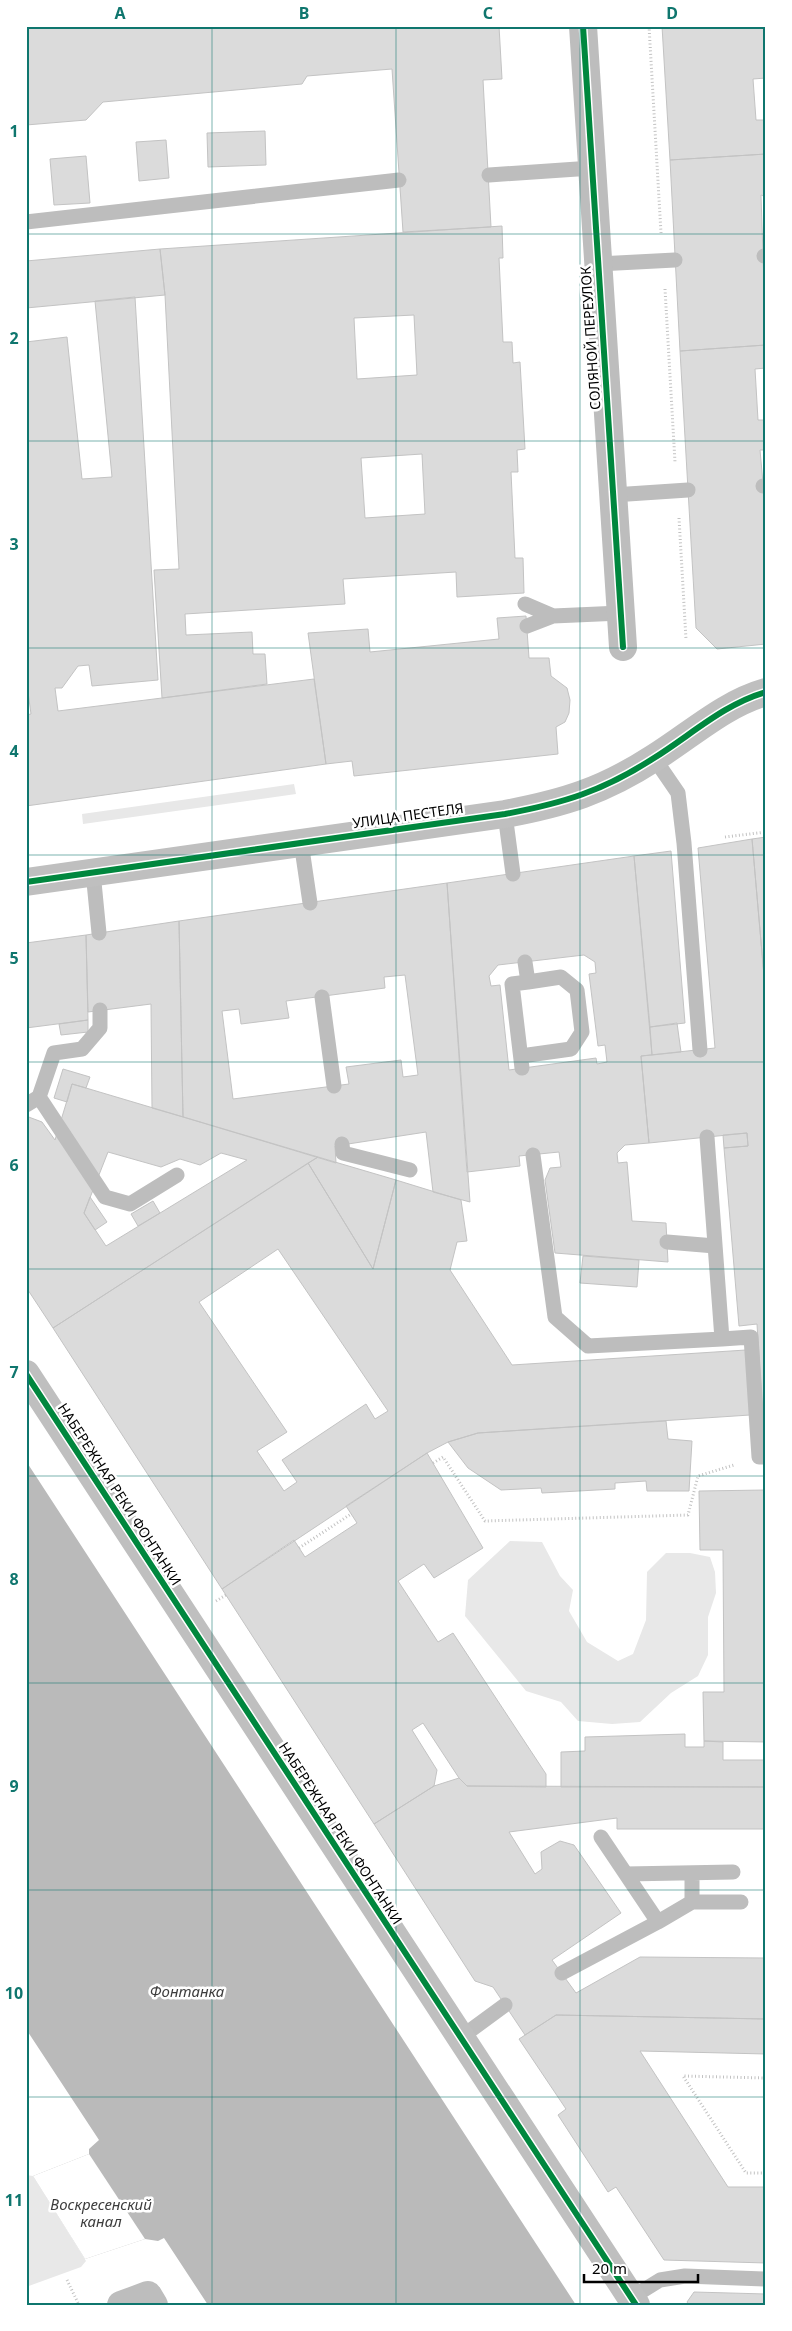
<svg xmlns="http://www.w3.org/2000/svg" width="792" height="2331" font-family="'Noto Sans',sans-serif">
<style>
.green{fill:#e8e8e8}
.water{fill:#bababa}
.pier{fill:#fff}
.building{fill:#dbdbdb;stroke:#c3c3c3;fill-rule:evenodd}
.lines{fill:none;stroke-linecap:round;stroke-linejoin:round}
.path{stroke:#c2c2c2;stroke-width:3;stroke-dasharray:1 2.5;stroke-linecap:butt}
.lane{stroke:#bdbdbd;stroke-width:15}
.street{stroke:#bdbdbd;stroke-width:28}
.secondary{stroke:#bfbfbf;stroke-width:28}
.cycleway-casing{stroke:#fff;stroke-width:9}
.cycleway{stroke:#00873e;stroke-width:6}
.grid{fill:none;stroke:#0f766e;stroke-width:1;stroke-opacity:0.55}
.labels{text-anchor:middle;dominant-baseline:central;stroke-width:5;stroke-linejoin:round;paint-order:stroke}
.street-label{font-size:14px;fill:#000;stroke:#fff}
.water-label{font-size:15px;font-style:italic;fill:#3d3d3d;stroke:#fff}
.neatline{fill:none;stroke:#0f766e;stroke-width:2}
.grid-label{font-size:16px;text-anchor:middle;font-weight:bold;fill:#0f766e}
</style>
<rect width="100%" height="100%" fill="#fff"/>
<path class="green" d="M294,784L296,794L83,824L82,814Z
M510,1541L542,1542L560,1576L573,1590L569,1611L587,1642L618,1661L633,1654L646,1620L647,1572L666,1553H690L710,1557L715,1572L716,1593L708,1617V1655L698,1676L671,1693L640,1722L612,1724L578,1721L561,1702L526,1691L465,1616L468,1580Z
M26,2175L33,2176L86,2261L81,2267L26,2287Z"/>
<path class="water" d="M26,1461L576,2305H208L164,2238L158,2241L145,2239L85,2259L33,2176L89,2154V2149L99,2140L26,2029Z"/>
<path class="pier" d="M89,2154L145,2239L85,2259L33,2176Z"/>
<path class="building" d="M26,26H499L502,79L483,80L491,227L403,232L392,69L307,76L302,84L103,102L86,120L26,125Z
M662,26H766V78L753,79L756,120H766V154L670,160Z
M265,131L266,165L208,167L207,133Z
M166,140L169,178L139,181L136,142Z
M766,154V197L761,195L766,345L680,351L670,160Z
M86,156L90,203L54,205L50,159Z
M502,226L503,258H499L503,342H512L513,363L520,362L525,449L517,450L518,472H511L515,558H523L524,593L457,597L456,572L343,579L345,604L185,614L186,635L252,632L253,654H265L267,684L162,698L154,570L179,569L165,295L160,249ZM414,315L417,375L357,379L354,318ZM422,454L425,514L365,518L361,458Z
M160,249L165,295L26,308V261Z
M135,297L158,680L92,686L89,665L78,666L62,688H55L58,711L314,679L326,764L26,806V715L31,714L28,692H26V342L67,337L82,479L112,477L95,301Z
M766,345V368L755,369L758,420H766V450H760L764,494H766V644L717,649L696,628L680,351Z
M526,616L529,658H549L551,676L567,688L570,700L569,713L565,722L556,727L558,754L354,776L352,761L326,764L308,633L368,629L370,652L499,639L497,618Z
M766,837V999L752,839Z
M752,839L766,999V1422H763L757,1324L739,1326L724,1148L748,1146L747,1133L649,1143L641,1056L715,1048L698,848Z
M671,851L685,1023L650,1027L634,856Z
M634,856L652,1055L641,1056L649,1143L625,1145L617,1153L618,1163L627,1162L632,1221L666,1223L668,1262L555,1253L545,1180L550,1168L561,1167L559,1152L519,1156L520,1166L467,1172L447,883ZM584,955L595,962L596,973L589,974L598,1046L605,1045L607,1062L597,1064L596,1058L509,1070L500,985L491,986L489,976L498,965Z
M447,883L470,1202L433,1192L426,1132L335,1146L336,1163L183,1117L179,921ZM405,975L418,1075L403,1077L401,1060L346,1067L349,1084L233,1099L222,1011L239,1009L241,1024L289,1018L286,1001L385,988L384,977Z
M179,921L183,1117L152,1108L151,1004L88,1012L86,935Z
M86,935L88,1020L26,1028V943Z
M88,1020V1032L61,1035L59,1024Z
M677,1023L681,1052L652,1055L650,1027Z
M63,1069L90,1077L86,1088L72,1084L67,1102L54,1098Z
M72,1084L86,1088L318,1157L53,1328L26,1287V1116L42,1122L55,1140ZM108,1152L161,1167L180,1159L200,1165L221,1153L247,1160L106,1246L84,1213Z
M747,1133L748,1146L724,1148L723,1135Z
M318,1157L396,1180L373,1269L308,1163Z
M308,1163L373,1269L396,1180L461,1200L467,1241L457,1242L450,1270L512,1365L746,1350L750,1415L478,1433L448,1442L427,1453L222,1589L53,1328ZM278,1249L388,1411L375,1419L366,1404L282,1460L297,1482L284,1491L257,1451L287,1432L199,1302Z
M90,1197L107,1222L95,1230L84,1213Z
M153,1201L160,1213L138,1226L131,1214Z
M583,1256L639,1260L637,1287L580,1283Z
M666,1421L668,1439L692,1441L689,1491H647L646,1481L615,1483V1489L542,1493L541,1488L501,1490L468,1468L448,1442L478,1433Z
M427,1453L483,1548L434,1578L424,1564L398,1581L438,1642L453,1633L546,1774V1787L467,1786L459,1778L423,1723L412,1730L437,1770L434,1786L374,1824L222,1589L294,1540L305,1557L357,1523L346,1506Z
M766,1490V1742L704,1741L703,1692H724L723,1550H700L699,1491Z
M685,1734V1747H704V1741L723,1742V1760H766V1787H561V1752L585,1751V1737Z
M459,1778L467,1786L766,1787V1829H617V1818L509,1832L535,1874L542,1869L541,1852L560,1841L574,1845L621,1913L552,1960L576,1993L640,1957L766,1958V2019L556,2015L525,2035L493,1987L475,1981L374,1824L434,1786Z
M556,2015L766,2019V2054L640,2051L728,2187H766V2263L664,2260L616,2187L608,2192L558,2115L566,2109L519,2039Z
M694,2292L766,2294V2305H689L687,2302Z"/>
<g class="lines">
<path class="path" d="M649,26L661,233
M665,289L675,462
M679,518L686,639
M725,837L766,832
M433,1463L443,1457L485,1521L688,1515L698,1476L734,1465
M299,1548L351,1514
M216,1601L226,1595
M766,2078L683,2076L746,2173H766
M67,2280L79,2305"/>
<path class="lane" d="M489,175L592,168
M26,222L399,180
M764,256H766
M598,264L675,260
M763,486H766
M613,495L688,490
M525,604L553,616L527,626
M553,616L621,613
M654,758L678,793L684,843L700,1050
M505,814L513,874
M301,842L310,903
M93,872L99,933
M322,997L334,1086
M521,1056L571,1049L582,1032L577,990L561,977L528,982
M522,1068L512,984L528,982L525,962
M39,1097L105,1197L130,1204L177,1175
M26,1105L39,1097L54,1053L82,1049L100,1028V1010
M342,1144L343,1153L410,1170
M533,1155L555,1317L588,1346L722,1339L707,1137
M667,1242L715,1246
M722,1339L751,1337L759,1457H766
M692,1873V1902
M626,1874L733,1872
M658,1922L692,1902H741
M562,1973L658,1922L601,1837
M460,2038L505,2005
M631,2298L660,2280L685,2276L766,2279"/>
<path class="street" d="M583,26L623,647
M121,2305L148,2295L154,2305"/>
<path class="secondary" d="M26,882L505,814C564,803 603,791 654,758C691,735 724,704 766,692
M26,1374L636,2305"/>
<defs>
<path id="cycleway" d="M583,26L623,647
M26,882L505,814C564,803 603,791 654,758C691,735 724,704 766,692
M26,1374L636,2305"/>
</defs>
<use href="#cycleway" class="cycleway-casing"/>
<use href="#cycleway" class="cycleway"/>
</g>
<path class="grid" d="M212,26V2305M396,26V2305M580,26V2305M26,234H766M26,441H766M26,648H766M26,855H766M26,1062H766M26,1269H766M26,1476H766M26,1683H766M26,1890H766M26,2097H766"/>
<g class="labels">
<g class="street-label">
<text transform="translate(590 338) rotate(-94)">СОЛЯНОЙ ПЕРЕУЛОК</text>
<text transform="translate(408 815) rotate(-8)">УЛИЦА ПЕСТЕЛЯ</text>
<text transform="translate(120 1494) rotate(57)">НАБЕРЕЖНАЯ РЕКИ ФОНТАНКИ</text>
<text transform="translate(341 1833) rotate(57)">НАБЕРЕЖНАЯ РЕКИ ФОНТАНКИ</text>
</g>
<g class="water-label">
<text x="187" y="1991">Фонтанка</text>
<text x="101" y="2204">Воскресенский<tspan x="101" dy="17">канал</tspan></text>
</g>
</g>
<rect width="792" height="2331" fill="none" stroke="#ffffff" stroke-width="55"/>
<path d="M584 2274v8h114v-8" fill="none" stroke="#000000" stroke-width="2.5"/>
<text x="592" y="2274" font-size="15" fill="#000000" stroke="#ffffff" stroke-width="4" paint-order="stroke">20 m</text>
<rect x="28" y="28" width="736" height="2276" class="neatline"/>
<g class="grid-label">
<text x="120" y="19">A</text>
<text x="304" y="19">B</text>
<text x="488" y="19">C</text>
<text x="672" y="19">D</text>
<text x="14" y="137">1</text>
<text x="14" y="344">2</text>
<text x="14" y="550">3</text>
<text x="14" y="757">4</text>
<text x="14" y="964">5</text>
<text x="14" y="1171">6</text>
<text x="14" y="1378">7</text>
<text x="14" y="1585">8</text>
<text x="14" y="1792">9</text>
<text x="14" y="1999">10</text>
<text x="14" y="2206">11</text>
</g>
</svg>
